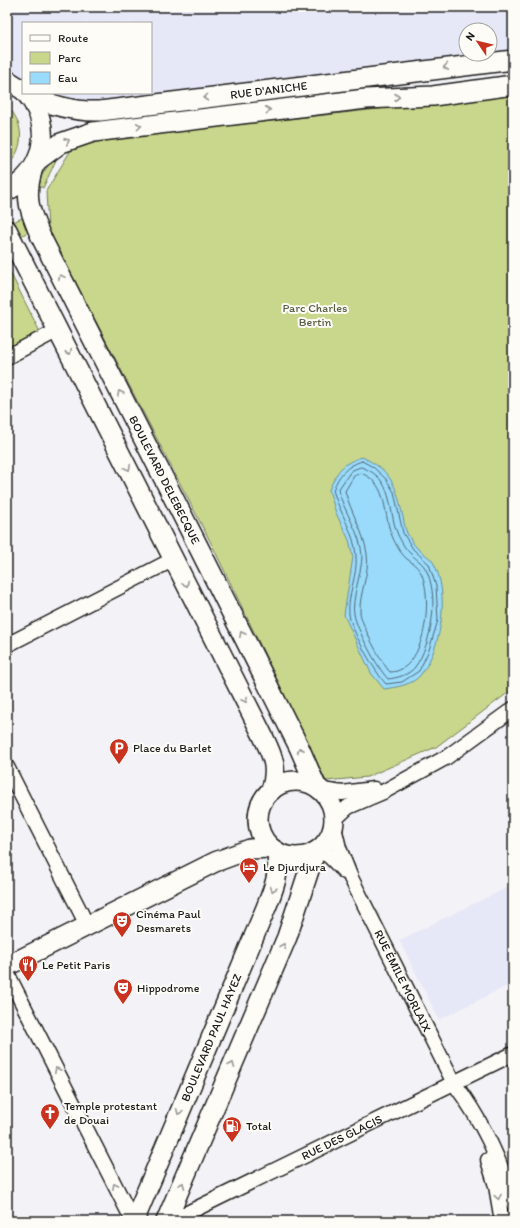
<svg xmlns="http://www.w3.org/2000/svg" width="520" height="1228" font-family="Itim,sans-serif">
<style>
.built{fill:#e7e8f7;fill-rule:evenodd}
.green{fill:#c8d78b;stroke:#727a54}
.water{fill:#9adafb;stroke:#688ea2}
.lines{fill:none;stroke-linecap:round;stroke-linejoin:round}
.shore{stroke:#4e6875;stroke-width:1}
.street-casing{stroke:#1c1c1c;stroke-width:17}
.secondary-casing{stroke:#1c1c1c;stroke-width:22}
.street{stroke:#fdfcf7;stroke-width:14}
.secondary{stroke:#fdfcf7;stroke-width:19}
.oneway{stroke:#989794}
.labels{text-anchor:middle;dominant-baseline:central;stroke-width:4;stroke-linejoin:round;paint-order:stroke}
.street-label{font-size:12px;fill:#1c1c1c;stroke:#fdfcf7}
.park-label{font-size:12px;fill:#585d43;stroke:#fdfcf7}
.poi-label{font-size:12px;fill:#1c1c1c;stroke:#fdfcf7;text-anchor:start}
</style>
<rect width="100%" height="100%" fill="#f3f3f7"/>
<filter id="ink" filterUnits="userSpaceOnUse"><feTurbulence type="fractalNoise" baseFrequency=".025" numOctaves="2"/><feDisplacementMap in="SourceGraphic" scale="8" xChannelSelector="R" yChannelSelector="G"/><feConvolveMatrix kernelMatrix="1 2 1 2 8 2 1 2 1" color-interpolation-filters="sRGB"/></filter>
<g filter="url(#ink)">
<path class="built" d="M7,7H513V55L99,104L7,96ZM23,23H151V93H23ZM466,30H490V54H466Z
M508,887L513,896V983L439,1020L399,940Z"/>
<path class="green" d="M513,94V689L436,747L367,777L326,781L211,543L48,229L46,191L71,150L100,140Z
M7,106C25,123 25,149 7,166Z
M53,158L56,160L43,188L39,186L42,175Z
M22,218L28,232L21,236L13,222Z
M7,266L40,332L7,349Z"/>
<path class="water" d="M362,457C390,470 396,484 402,513C404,519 404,527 407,533C410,538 413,544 417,548C422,553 430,557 433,562C450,592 442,646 422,673C414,685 397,687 384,689L371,673L344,615L353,557L349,540L336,513L329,490C338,470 341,464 362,457Z"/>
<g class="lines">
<path class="shore" d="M362,461L373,467L386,479L394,492L403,533L413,549L429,564L436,586L438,620L429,650L419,671L402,682L386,684C376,674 350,628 349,614C347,595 358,575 356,556C355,533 339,512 333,490C339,475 346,466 362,461Z
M361,467C395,478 387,509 398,535C401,541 405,549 410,553C414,558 422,562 425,568C440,594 432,644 415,667C409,675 397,678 388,679C378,669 356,628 354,614C351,600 362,572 362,556C361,533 344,512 338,490L351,471Z
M361,473C390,484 382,516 393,538C396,545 401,554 407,559C411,562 417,566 420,571C434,595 426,672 390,672C382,664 361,624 360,612C359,593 370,573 367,554C364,532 351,513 345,491L354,476Z"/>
<defs>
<g id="street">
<path d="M7,357L58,330"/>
<path d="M7,645L174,559"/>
<path d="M7,767L87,925"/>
<path d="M322,790L342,793L374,789"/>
<path d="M334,820L348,807L383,792L447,757L513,709"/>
<path id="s1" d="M334,827L339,848L351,878L454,1083C480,1118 501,1161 513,1203"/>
<path d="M318,850L329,856L345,872"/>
<path d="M7,973L133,1221"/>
<path d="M488,1160L496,1186L502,1221"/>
<path id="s2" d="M171,1221L513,1054"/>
</g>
<g id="secondary">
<path d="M7,80L23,90"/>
<path id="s3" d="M26,93C47,105 76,112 100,111L513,60"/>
<path d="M38,160L61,143L93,132L366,99L433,96L513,85"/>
<path id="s4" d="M32,171C24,198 30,212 41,237L199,548L299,747L316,786"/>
<path d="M7,191C45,172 54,125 26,93"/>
<path d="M7,230L261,732C272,755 279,766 271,791"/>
<circle cx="296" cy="819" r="38"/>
<path d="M7,966L215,862L250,849L271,848"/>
<path id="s5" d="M134,1221L263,915C271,895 282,873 276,851"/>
<path d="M166,1221L287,937L315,852"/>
</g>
</defs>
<use href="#street" class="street-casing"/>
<use href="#secondary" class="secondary-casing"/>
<use href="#street" class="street"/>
<use href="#secondary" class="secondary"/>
</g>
<defs><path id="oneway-chevron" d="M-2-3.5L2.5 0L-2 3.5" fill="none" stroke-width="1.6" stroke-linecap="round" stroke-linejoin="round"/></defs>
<g class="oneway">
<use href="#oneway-chevron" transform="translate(446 67) rotate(173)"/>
<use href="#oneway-chevron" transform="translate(397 97)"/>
<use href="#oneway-chevron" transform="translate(206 98) rotate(173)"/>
<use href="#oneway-chevron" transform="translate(268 110) rotate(-7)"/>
<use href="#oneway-chevron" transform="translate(139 126) rotate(-7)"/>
<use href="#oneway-chevron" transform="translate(67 141) rotate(-24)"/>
<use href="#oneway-chevron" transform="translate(61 277) rotate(-117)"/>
<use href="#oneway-chevron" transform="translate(69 352) rotate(63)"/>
<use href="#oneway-chevron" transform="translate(120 393) rotate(-117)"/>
<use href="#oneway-chevron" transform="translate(128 468) rotate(63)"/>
<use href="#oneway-chevron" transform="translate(186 584) rotate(63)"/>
<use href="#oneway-chevron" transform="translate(242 634) rotate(-117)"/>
<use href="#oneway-chevron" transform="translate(245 700) rotate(63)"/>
<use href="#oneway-chevron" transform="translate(300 750) rotate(-115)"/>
<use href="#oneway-chevron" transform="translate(273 889) rotate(109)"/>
<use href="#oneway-chevron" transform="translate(283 946) rotate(-67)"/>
<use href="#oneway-chevron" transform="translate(232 1065) rotate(-67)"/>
<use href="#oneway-chevron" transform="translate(57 1070) rotate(-117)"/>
<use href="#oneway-chevron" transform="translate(179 1112) rotate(113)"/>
<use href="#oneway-chevron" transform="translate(182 1185) rotate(-67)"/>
<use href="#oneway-chevron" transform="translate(115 1186) rotate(-117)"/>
<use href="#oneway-chevron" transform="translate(498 1197) rotate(80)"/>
</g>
</g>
<defs>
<symbol id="parking-pin" viewBox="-11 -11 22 30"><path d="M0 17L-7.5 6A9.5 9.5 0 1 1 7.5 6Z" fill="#c8321e" stroke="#fdfcf7"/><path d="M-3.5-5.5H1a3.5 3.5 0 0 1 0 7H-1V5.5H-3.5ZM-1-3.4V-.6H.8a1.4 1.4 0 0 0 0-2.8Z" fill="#fff"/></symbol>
<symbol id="hotel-pin" viewBox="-11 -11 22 30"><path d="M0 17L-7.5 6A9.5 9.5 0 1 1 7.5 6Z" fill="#c8321e" stroke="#fdfcf7"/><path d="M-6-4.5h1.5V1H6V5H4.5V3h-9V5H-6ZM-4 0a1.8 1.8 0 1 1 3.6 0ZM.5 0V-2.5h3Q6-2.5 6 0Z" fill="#fff"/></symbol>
<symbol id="theatre-pin" viewBox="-11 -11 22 30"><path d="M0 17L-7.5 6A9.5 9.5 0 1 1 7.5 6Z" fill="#c8321e" stroke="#fdfcf7"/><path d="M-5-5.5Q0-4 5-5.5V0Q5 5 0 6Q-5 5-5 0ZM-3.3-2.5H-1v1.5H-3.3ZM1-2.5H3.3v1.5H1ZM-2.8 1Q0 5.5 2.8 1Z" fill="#fff"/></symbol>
<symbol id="restaurant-pin" viewBox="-11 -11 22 30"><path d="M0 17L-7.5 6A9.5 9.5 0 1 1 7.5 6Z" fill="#c8321e" stroke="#fdfcf7"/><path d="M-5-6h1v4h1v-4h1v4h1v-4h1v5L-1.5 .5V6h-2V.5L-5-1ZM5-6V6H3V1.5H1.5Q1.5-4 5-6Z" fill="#fff"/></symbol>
<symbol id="church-pin" viewBox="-11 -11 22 30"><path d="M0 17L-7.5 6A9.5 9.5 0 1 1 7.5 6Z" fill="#c8321e" stroke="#fdfcf7"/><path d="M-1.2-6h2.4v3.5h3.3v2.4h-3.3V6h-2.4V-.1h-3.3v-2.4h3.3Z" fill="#fff"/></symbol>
<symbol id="fuel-pin" viewBox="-11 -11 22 30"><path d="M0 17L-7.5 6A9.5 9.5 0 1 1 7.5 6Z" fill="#c8321e" stroke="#fdfcf7"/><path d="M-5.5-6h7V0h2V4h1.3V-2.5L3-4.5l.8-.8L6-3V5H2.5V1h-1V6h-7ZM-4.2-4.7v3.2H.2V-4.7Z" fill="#fff"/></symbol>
</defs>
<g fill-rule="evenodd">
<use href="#parking-pin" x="108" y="737" width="22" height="30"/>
<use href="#hotel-pin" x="238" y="856" width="22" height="30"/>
<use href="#theatre-pin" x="111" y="910" width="22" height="30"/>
<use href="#restaurant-pin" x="17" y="954" width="22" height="30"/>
<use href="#theatre-pin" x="112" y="977" width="22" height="30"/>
<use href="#church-pin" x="39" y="1102" width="22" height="30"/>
<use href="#fuel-pin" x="221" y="1115" width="22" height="30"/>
</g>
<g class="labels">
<g class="street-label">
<text stroke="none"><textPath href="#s3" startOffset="247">RUE D'ANICHE</textPath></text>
<text stroke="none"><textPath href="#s4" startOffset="341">BOULEVARD DELEBECQUE</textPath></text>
<text stroke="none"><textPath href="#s1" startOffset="169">RUE ÉMILE MORLAIX</textPath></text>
<text stroke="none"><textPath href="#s5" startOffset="199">BOULEVARD PAUL HAYEZ</textPath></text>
<text stroke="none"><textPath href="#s2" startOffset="190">RUE DES GLACIS</textPath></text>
</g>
<g class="park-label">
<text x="315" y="308">Parc Charles<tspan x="315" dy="14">Bertin</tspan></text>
</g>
<g class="poi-label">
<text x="133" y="748">Place du Barlet</text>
<text x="263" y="867">Le Djurdjura</text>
<text x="136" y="914">Cinéma Paul<tspan x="136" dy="14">Desmarets</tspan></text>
<text x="42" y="965">Le Petit Paris</text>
<text x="137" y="988">Hippodrome</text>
<text x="64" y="1106">Temple protestant<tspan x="64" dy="14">de Douai</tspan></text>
<text x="246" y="1126">Total</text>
</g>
</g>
<rect width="520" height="1228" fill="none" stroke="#fdfcf7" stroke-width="24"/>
<rect x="12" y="12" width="496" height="1204" fill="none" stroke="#1c1c1c" stroke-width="1.5" filter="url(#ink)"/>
<rect x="22" y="22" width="130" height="72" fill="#fdfcf7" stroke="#a3a29f"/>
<rect x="30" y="35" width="20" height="6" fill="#fdfcf7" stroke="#a3a29f"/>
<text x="58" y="42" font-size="12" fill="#1c1c1c">Route</text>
<rect x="30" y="52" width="20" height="12" fill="#c8d78b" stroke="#a3a29f"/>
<text x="58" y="62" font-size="12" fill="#1c1c1c">Parc</text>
<rect x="30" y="72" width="20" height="12" fill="#9adafb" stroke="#a3a29f"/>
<text x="58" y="82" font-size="12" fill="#1c1c1c">Eau</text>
<g transform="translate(478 42) rotate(305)"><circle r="19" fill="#fdfcf7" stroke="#a3a29f"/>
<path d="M0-3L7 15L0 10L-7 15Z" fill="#c8321e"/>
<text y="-6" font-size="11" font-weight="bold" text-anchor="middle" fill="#1c1c1c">N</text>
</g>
</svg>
